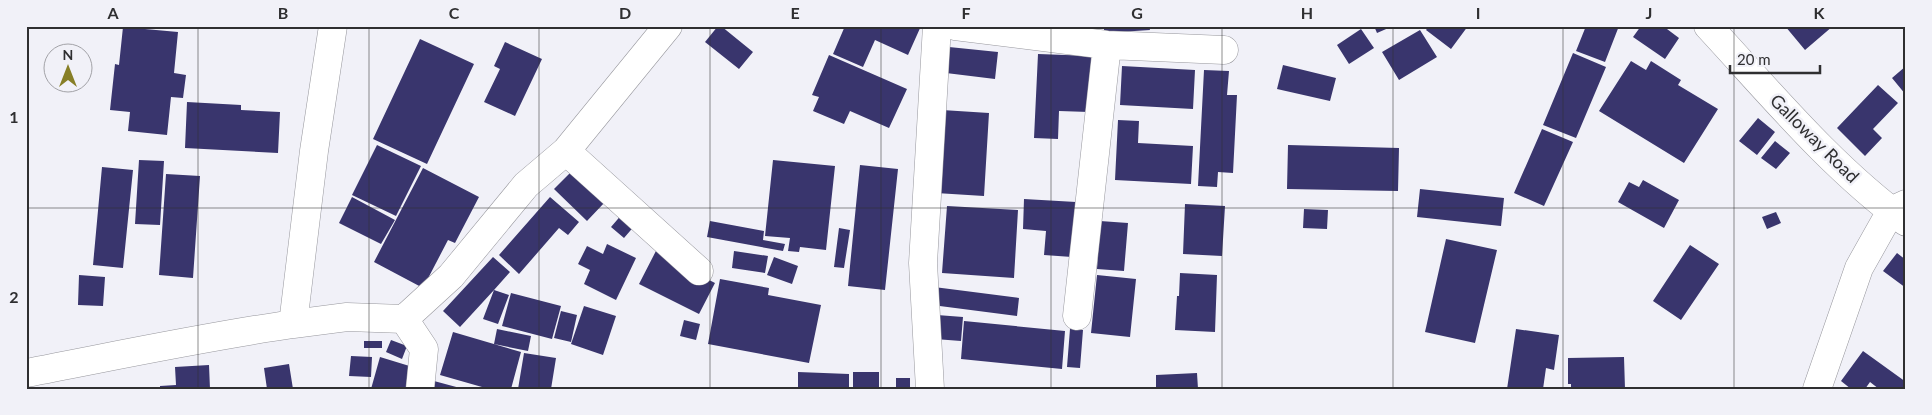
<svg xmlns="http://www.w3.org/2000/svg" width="1932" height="415" font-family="Lato,sans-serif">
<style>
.building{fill:#39356d}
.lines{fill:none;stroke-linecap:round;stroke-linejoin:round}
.minor-casing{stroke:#97979d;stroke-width:29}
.minor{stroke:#fff;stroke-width:28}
.grid{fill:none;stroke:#2f2f31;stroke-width:1;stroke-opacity:0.55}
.labels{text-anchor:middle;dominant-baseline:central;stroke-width:5;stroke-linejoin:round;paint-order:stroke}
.street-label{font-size:18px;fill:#2f2f31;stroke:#f1f1f8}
.neatline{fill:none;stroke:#2f2f31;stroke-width:2}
.grid-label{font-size:16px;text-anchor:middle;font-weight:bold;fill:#2f2f31}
</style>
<rect width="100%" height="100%" fill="#f1f1f8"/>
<path class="building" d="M718,26H721L753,52L739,69L705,42Z
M845,26H921L908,55L875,40L863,67L833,54Z
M1104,26H1149L1150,30L1104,33Z
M1374,26H1393L1377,33Z
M1429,26H1468L1451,49L1426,30Z
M1586,26H1619L1605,62L1576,51Z
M1641,26H1663L1679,38L1665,59L1633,37Z
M1785,26H1833L1805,50Z
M123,27L178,32L174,73L186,75L183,98L171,97L167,135L128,131L130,112L110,110L115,64L119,65Z
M1361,29L1374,48L1349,64L1337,45Z
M1420,30L1437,57L1399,80L1382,52Z
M420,39L474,64L427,164L373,139Z
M505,42L542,59L515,116L484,102L500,69L494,66Z
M949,47L998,52L995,79L946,73Z
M1573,53L1606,67L1576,138L1543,125Z
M1038,54L1092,56L1089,112L1059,111L1058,139L1034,138Z
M829,55L907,89L889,128L850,111L844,124L813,111L819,97L812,95Z
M1631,61L1646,70L1651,61L1681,80L1678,85L1718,109L1684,163L1599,111Z
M1283,65L1336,78L1330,101L1277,89Z
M1122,66L1195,70L1193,109L1120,105Z
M1906,66V95L1892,78Z
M1204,70L1229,71L1227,95H1237L1233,173L1218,172L1217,187L1198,186Z
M1878,85L1898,103L1873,129L1882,138L1865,156L1837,128Z
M187,102L241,105V110L280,112L278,153L185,148Z
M942,110L989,113L984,196L936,193Z
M1758,118L1775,132L1757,155L1739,141Z
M1118,120L1139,121L1138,143L1193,146L1191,184L1115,180Z
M1542,129L1573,142L1544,206L1514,193Z
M1775,141L1790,153L1776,169L1761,158Z
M377,145L421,166L396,216L352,195Z
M1288,145L1399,148L1398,191L1287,189Z
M139,160L164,161L160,225L135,224Z
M773,160L835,166L826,250L800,247L799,252L788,251L790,238L765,236Z
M860,165L898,169L885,290L848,286Z
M102,167L133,170L123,268L93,265Z
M423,168L479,197L455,243L448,240L423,288L374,262Z
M573,170L605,202L587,221L554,189Z
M166,174L200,176L193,278L159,275Z
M1643,180L1679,200L1664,228L1618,202L1629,182L1639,187Z
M1420,189L1504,198L1501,226L1417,217Z
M352,197L395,220L381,244L339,223Z
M550,197L579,222L568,235L559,228L519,274L499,255Z
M1024,199L1076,202L1072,257L1044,255L1046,231L1023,229Z
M1185,204L1225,206L1222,256L1183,254Z
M947,206L1018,210L1014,278L942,273Z
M1304,209L1328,210L1327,229L1303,228Z
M1776,212L1781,223L1767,229L1762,217Z
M623,213L636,224L624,238L611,227Z
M710,221L764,231L763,240L785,244L783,251L707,237Z
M1100,221L1128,223L1124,271L1097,269Z
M839,228L850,230L844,268L834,267Z
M1446,239L1497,250L1475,343L1425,332Z
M607,244L636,258L616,300L584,284L590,270L578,264L587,246L603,254Z
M1690,245L1719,264L1681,320L1653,301Z
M658,247L676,263L715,283L699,314L639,284Z
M734,251L768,256L765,273L732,268Z
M1897,253L1906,260V288L1883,271Z
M493,257L510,272L494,290L509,295L498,324L483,319L494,290L460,327L443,311Z
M774,257L798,266L792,284L767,275Z
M1180,273L1217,275L1215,332L1175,330L1177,296H1179Z
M79,275L105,277L103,306L78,305Z
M1097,275L1136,279L1130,337L1091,333Z
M720,279L769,288L768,295L821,305L809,363L708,344Z
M934,287L1019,298L1017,316L932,305Z
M511,293L561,306L552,339L502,326Z
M584,306L616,316L603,355L571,344Z
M561,311L577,315L571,342L554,338Z
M937,315L963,317L961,341L935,339Z
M684,320L700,324L696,340L680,336Z
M964,321L1065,331L1062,369L961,359Z
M497,329L531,336L528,351L494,344Z
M1070,329L1083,330L1080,368L1067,367Z
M1516,329L1559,335L1554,370L1546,368L1543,389H1507Z
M453,332L521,352L511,389H489L440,375Z
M391,340L407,346L402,359L386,352Z
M364,341H382V348H364Z
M1863,351L1906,382V389H1879L1870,382L1865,389H1851L1841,381Z
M524,353L556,358L551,389H518Z
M351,356L372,357L371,377L349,376Z
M380,357L416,368L409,389H371Z
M1624,357L1625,389H1571V384H1568V358Z
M289,364L293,389H267L264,368Z
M209,365L210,389H160V386L176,385L175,367Z
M798,372L849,374V389H798Z
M853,372H879V389H853Z
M1197,373L1198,389H1156V375Z
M896,378H910V389H896Z
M434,381L460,388V389H432Z"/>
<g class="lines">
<defs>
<path id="minor" d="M333,26L314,151L293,324L347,317L404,319L451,276L526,185L566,151L668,26
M955,26L1107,45L1224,50
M1708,26C1771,94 1831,167 1906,222
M566,151L699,271
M1077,316L1107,45
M404,319L424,349L420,389
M26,373C115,356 203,337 293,324
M930,389L923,263L937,26
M1817,389L1859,268L1891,211L1906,204"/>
</defs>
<use href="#minor" class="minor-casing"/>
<use href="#minor" class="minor"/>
</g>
<path class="grid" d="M198,26V389M369,26V389M539,26V389M710,26V389M881,26V389M1051,26V389M1222,26V389M1393,26V389M1563,26V389M1734,26V389M26,208H1906"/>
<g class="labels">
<g class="street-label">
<text transform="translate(1815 138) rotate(45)">Galloway Road</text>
</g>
</g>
<rect width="1932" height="415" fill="none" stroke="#f1f1f8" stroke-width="55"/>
<g transform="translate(68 68)"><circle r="24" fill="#f1f1f8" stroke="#a3a3a8"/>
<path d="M0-4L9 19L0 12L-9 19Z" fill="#877f27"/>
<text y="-8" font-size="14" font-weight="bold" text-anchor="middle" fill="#2f2f31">N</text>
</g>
<path d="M1730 65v8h90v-8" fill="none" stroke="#2f2f31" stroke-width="2.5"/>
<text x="1737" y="65" font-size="15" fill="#2f2f31" stroke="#f1f1f8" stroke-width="4" paint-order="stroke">20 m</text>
<rect x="28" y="28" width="1876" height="360" class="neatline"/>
<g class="grid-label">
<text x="113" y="19">A</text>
<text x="283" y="19">B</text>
<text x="454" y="19">C</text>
<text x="625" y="19">D</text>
<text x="795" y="19">E</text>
<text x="966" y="19">F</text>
<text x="1137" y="19">G</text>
<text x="1307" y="19">H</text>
<text x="1478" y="19">I</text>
<text x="1649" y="19">J</text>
<text x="1819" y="19">K</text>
<text x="14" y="123">1</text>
<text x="14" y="303">2</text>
</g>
</svg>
